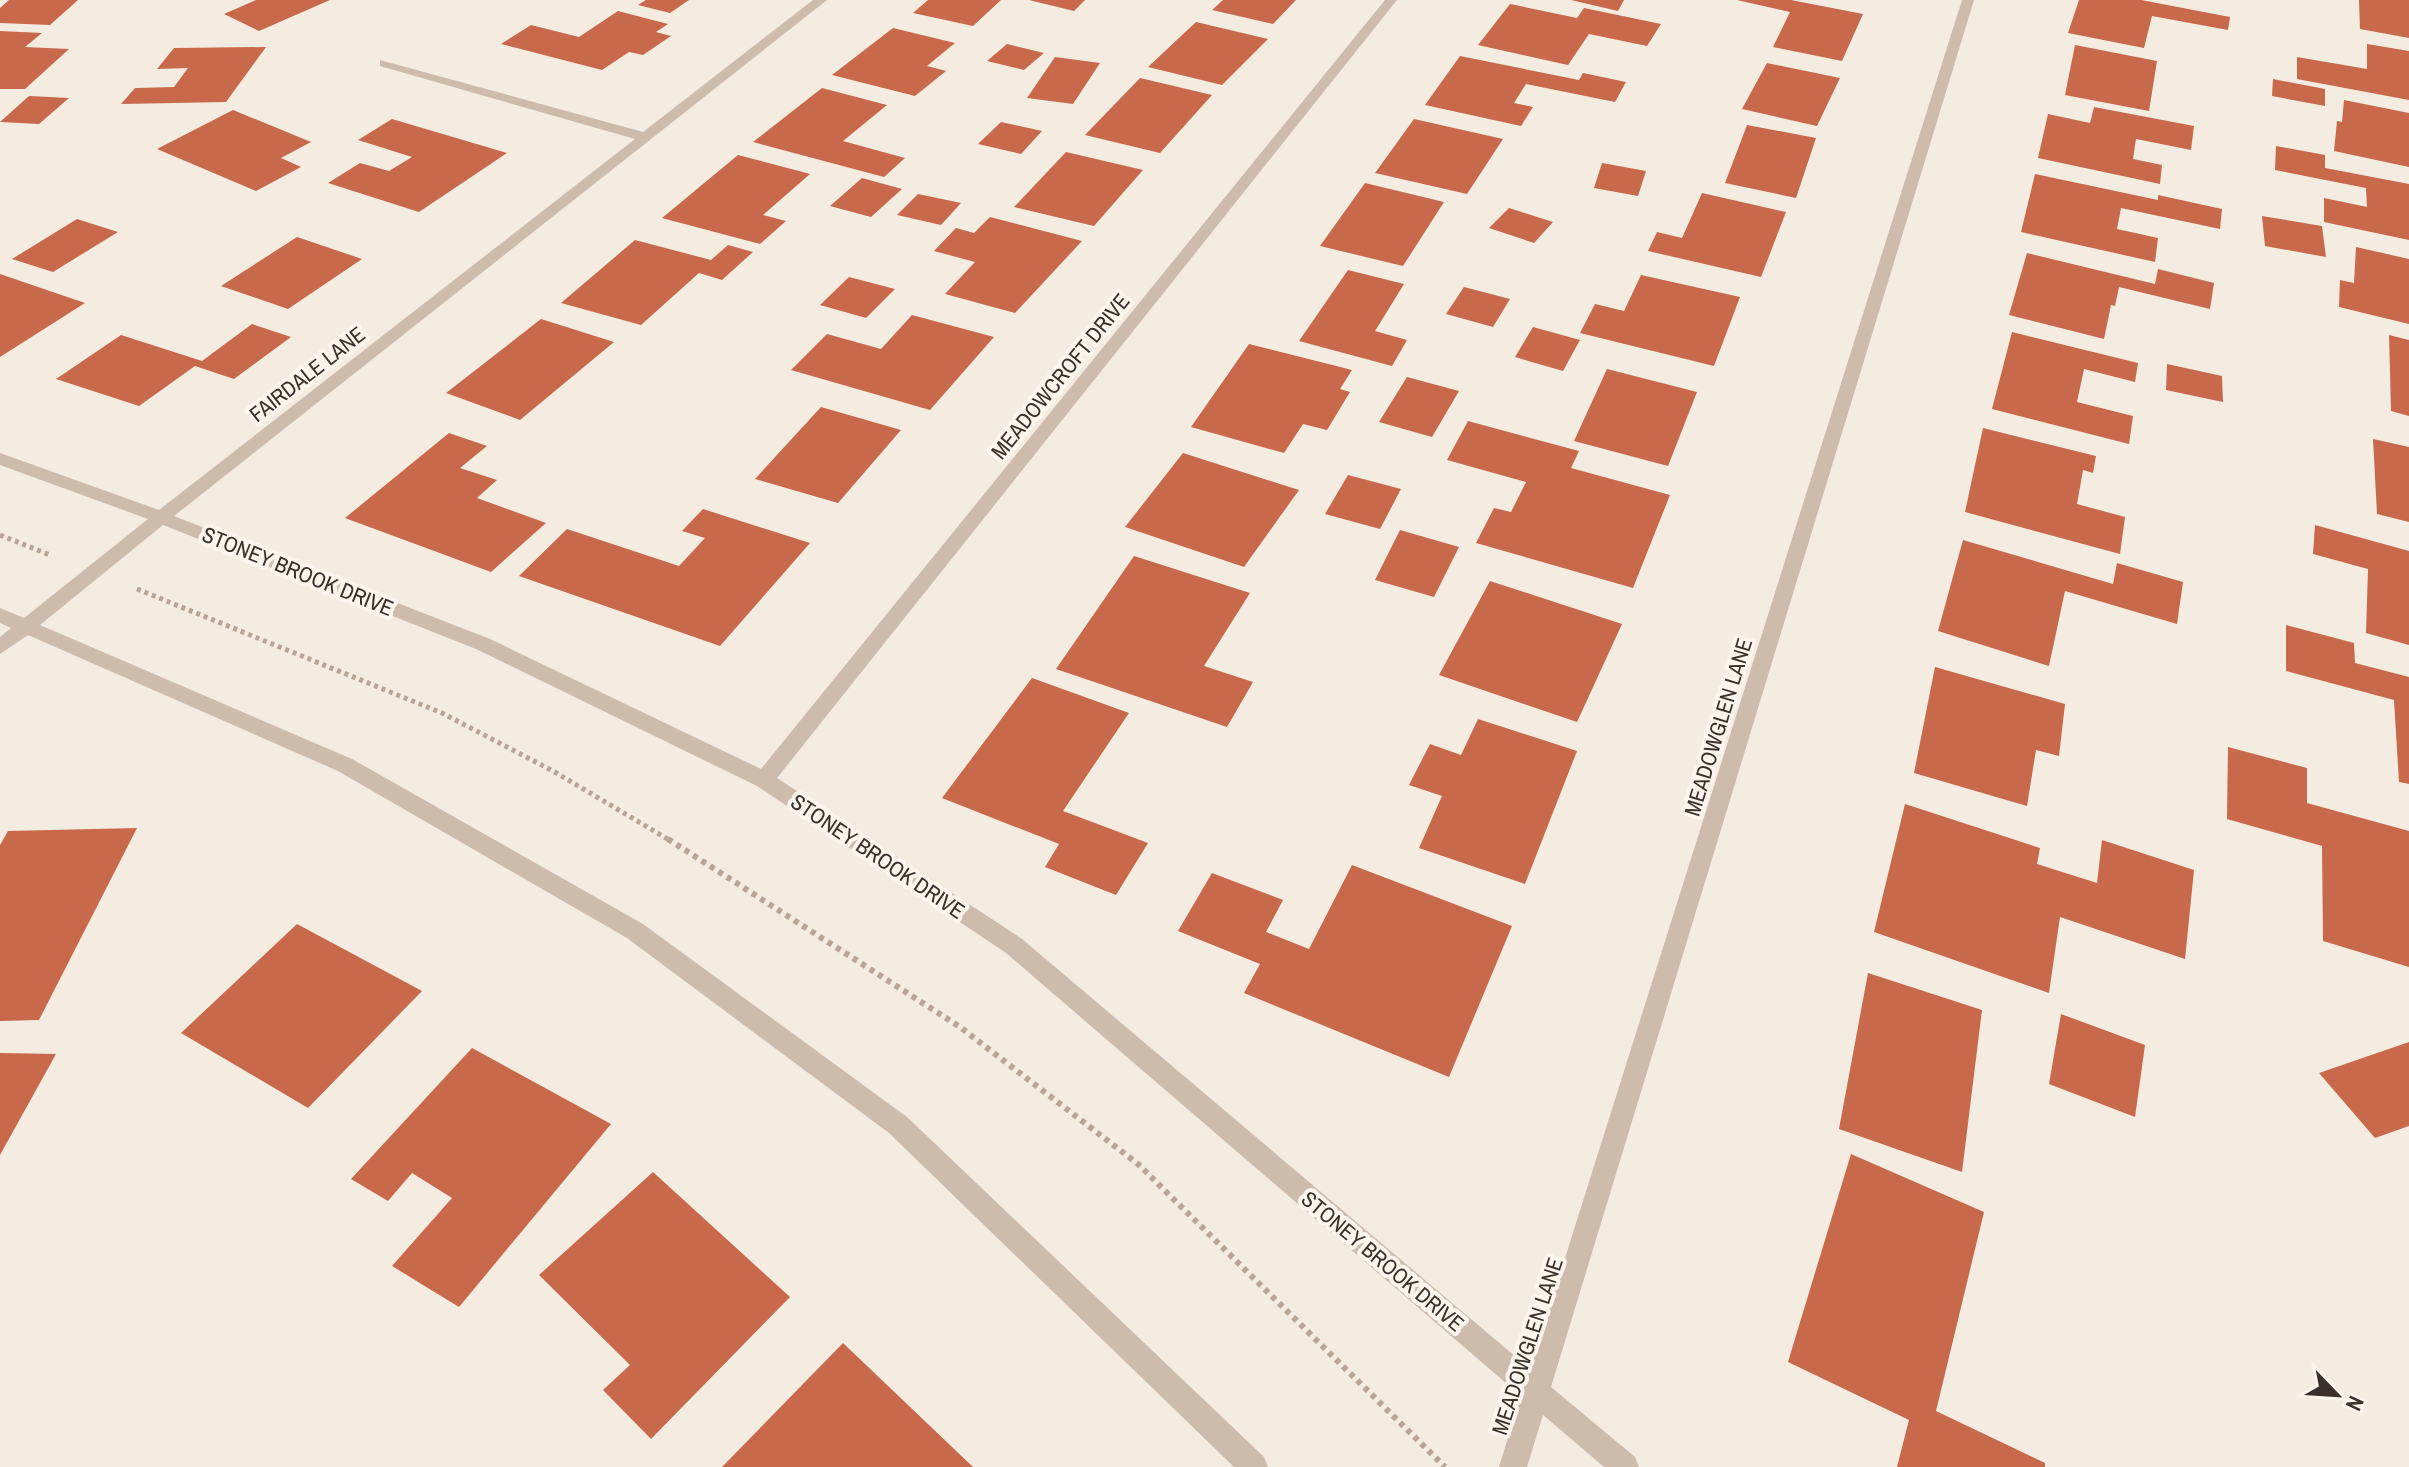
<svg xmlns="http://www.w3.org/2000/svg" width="2409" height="1467" font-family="'Archivo Narrow',sans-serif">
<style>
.building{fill:#c8694b}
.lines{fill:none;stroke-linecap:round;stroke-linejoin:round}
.path-far1{stroke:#b9a596;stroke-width:5;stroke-dasharray:4 4;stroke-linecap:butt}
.path{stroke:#b9a596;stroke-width:6;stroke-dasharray:5 5;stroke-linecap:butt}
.minor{fill:#cdbbac;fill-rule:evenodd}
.labels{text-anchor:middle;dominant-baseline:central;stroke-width:8;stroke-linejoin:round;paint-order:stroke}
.street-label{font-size:22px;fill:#3b302b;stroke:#fbf5ee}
</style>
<rect width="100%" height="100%" fill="#f4ebe1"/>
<path class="building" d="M9,0H78L50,25L0,23V8Z
M256,0H330L259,31L224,14Z
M646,0H689L670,13L638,5Z
M928,0H1001L973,26L913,13Z
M1029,0H1085L1074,11Z
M1223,0H1296L1273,24L1212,10Z
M1571,0H1624L1618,11Z
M1737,0H1791L1863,14L1842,61L1773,47L1790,12Z
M2079,0H2141L2230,17L2228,30L2152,16L2144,48L2068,33Z
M2359,0H2409V38L2360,29Z
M1510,4L1577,18L1584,8L1661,24L1647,46L1589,34L1568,65L1478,45Z
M618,11L668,24L656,32L671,36L643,55L629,52L602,70L501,44L531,25L579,37Z
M1196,22L1268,39L1222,85L1148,67Z
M893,28L955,43L927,66L946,71L915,96L832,75Z
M0,31L42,33L25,47L69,49L25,89H0Z
M1007,44L1044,53L1024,70L987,61Z
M2367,44L2409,51V100L2297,79V57L2367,69Z
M2075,45L2157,61L2149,111L2065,95Z
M266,47L226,102L121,104L135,88L174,87L188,68L157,69L174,48Z
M1460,56L1579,80L1583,73L1626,82L1615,102L1526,84L1514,103L1533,107L1521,126L1425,105Z
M1055,57L1100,63L1073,104L1027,98Z
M1767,63L1840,78L1817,126L1742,109Z
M1140,78L1212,95L1160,153L1085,135Z
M2273,79L2325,89V106L2272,96Z
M822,88L887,105L843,141L905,158L884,177L753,142Z
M29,96L69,98L39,124L0,122Z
M2344,100L2409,113V167L2334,151L2337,121L2342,122Z
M2094,107L2194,126L2191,150L2136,139L2133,159L2162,165L2160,184L2038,158L2048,114L2090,123Z
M233,110L311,142L281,158L301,167L256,191L157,149Z
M392,119L507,153L419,212L328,183L360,163L389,171L412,157L358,140Z
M1414,119L1503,139L1467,194L1375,173Z
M1001,122L1042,131L1021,154L978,144Z
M1747,125L1816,138L1796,198L1725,183Z
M2276,146L2325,155V168L2409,184V240L2324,222V198L2367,207L2366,188L2275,170Z
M1066,152L1143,170L1094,226L1014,207Z
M738,155L810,174L763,215L786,221L760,244L662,218Z
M1602,163L1646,171L1638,196L1594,188Z
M2035,174L2158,200V195L2222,209L2220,229L2121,208L2117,229L2158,238L2155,262L2021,232Z
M862,178L902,189L871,217L830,206Z
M1365,183L1444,202L1403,266L1320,246Z
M1702,193L1786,212L1761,277L1648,251L1657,232L1682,238Z
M918,194L961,203L941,225L897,215Z
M1509,208L1553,222L1534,243L1489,228Z
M2262,216L2322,226L2326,257L2265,246Z
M990,217L1082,241L1015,313L945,294L975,262L934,251L956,228L974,233Z
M77,219L118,232L53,272L12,259Z
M297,237L362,259L288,309L221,286Z
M635,240L711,260L728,245L753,252L722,280L699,273L641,325L561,303Z
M2356,247L2409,259V324L2339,307L2340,280L2354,283Z
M2027,253L2155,284L2158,269L2214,283L2210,309L2119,287L2115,306L2111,305L2104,339L2009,315Z
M1348,270L1404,284L1375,331L1407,340L1392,366L1299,341Z
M0,274L85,303L0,357Z
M1641,275L1740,297L1714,366L1580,333L1595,304L1624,311Z
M849,277L895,289L866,318L820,305Z
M1464,287L1510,299L1493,327L1446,314Z
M912,315L994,337L930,410L791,370L827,334L881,349Z
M541,319L614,342L520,420L446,393Z
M252,324L291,337L234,379L195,366L139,406L56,379L121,335L202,361Z
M1533,327L1580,340L1563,371L1515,357Z
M2012,332L2138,363L2135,382L2084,369L2077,402L2133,416L2129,444L1992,409Z
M2389,335L2409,340V416L2391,411Z
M1249,344L1352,370L1340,389L1350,392L1327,430L1303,424L1284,453L1191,427Z
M2167,364L2222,376L2223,402L2166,390Z
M1607,369L1697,392L1668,466L1574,441Z
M1407,377L1459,391L1432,437L1379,422Z
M821,407L901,430L838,503L755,479Z
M1468,421L1579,451L1571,468L1670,495L1633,588L1476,543L1494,508L1511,512L1526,482L1447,460Z
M1983,428L2096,456L2093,473L2083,470L2077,504L2125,517L2120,554L1965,512Z
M449,433L487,446L460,468L497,480L477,498L546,523L491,572L345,518Z
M2373,439L2409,447V522L2377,514Z
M1183,453L1299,490L1244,567L1125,527Z
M1348,475L1401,489L1380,529L1325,514Z
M703,509L810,543L720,646L519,576L567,529L679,566L705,538L682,531Z
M2315,525L2409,551V645L2366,633L2368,569L2313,554Z
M1400,530L1459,547L1434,597L1375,580Z
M1963,540L2113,584L2117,563L2183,582L2177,624L2065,591L2049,666L1938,631Z
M1134,556L1250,593L1204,666L1253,682L1227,727L1056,669Z
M1490,581L1622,624L1577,722L1439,675Z
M2286,625L2354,643L2355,663L2409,677V784L2399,782L2394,700L2286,671Z
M1935,667L2065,704L2059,756L2036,750L2027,806L1914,773Z
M1032,678L1129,713L1063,811L1148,843L1116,895L1045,867L1059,844L942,798Z
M1478,719L1577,751L1525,884L1419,848L1442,796L1409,785L1430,744L1461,755Z
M2228,747L2307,768V803L2409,831V967L2323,941L2322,846L2227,819Z
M1905,804L2040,848L2037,864L2097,883L2102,840L2194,870L2185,959L2060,917L2049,993L1874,932Z
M137,828L39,1020L0,1021V845L8,831Z
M1352,865L1512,926L1449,1077L1244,993L1260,964L1178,931L1212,873L1283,900L1266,932L1309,949Z
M297,924L422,991L308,1108L181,1033Z
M1868,973L1982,1010L1962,1172L1839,1129Z
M2061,1014L2145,1045L2135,1117L2049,1084Z
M2409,1042V1126L2375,1138L2319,1073Z
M472,1048L611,1124L459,1307L392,1266L452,1198L412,1173L388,1201L351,1179Z
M0,1053L56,1054L0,1155Z
M1851,1154L1984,1212L1936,1411L2045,1463V1467H1897L1909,1420L1788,1362Z
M653,1172L790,1297L651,1439L603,1390L630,1365L539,1275Z
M843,1343L973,1467H722Z"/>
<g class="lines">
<path class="path-far1" d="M0,535L50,555
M137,589L442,713L553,771L671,841"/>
<path class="path" d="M668,839L960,1027L1138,1164L1445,1467"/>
<path class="minor" d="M813,0H827L174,516L490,639L761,769L1385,0H1397L777,778L1022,939L1530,1369L1962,0H1974L1551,1387L1635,1457L1639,1467H1604L1543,1415L1527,1467H1499L1521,1396L1006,953L757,786L476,649L163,525L40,625L352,759L643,924L907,1117L1264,1457L1268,1467H1234L889,1133L627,938L338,771L28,635L0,654V637L11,628L0,623V608L24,618L148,519L0,465V453L159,510L635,139L380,66V60L643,132Z"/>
</g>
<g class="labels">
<g class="street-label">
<text transform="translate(307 374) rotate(-38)">FAIRDALE LANE</text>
<text transform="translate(1060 376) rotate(-51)">MEADOWCROFT DRIVE</text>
<text transform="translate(298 571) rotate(22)">STONEY BROOK DRIVE</text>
<text transform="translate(1718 727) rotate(-73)">MEADOWGLEN LANE</text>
<text transform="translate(878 856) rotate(34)">STONEY BROOK DRIVE</text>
<text transform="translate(1383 1261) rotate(40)">STONEY BROOK DRIVE</text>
<text transform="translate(1527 1346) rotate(-72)">MEADOWGLEN LANE</text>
</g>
</g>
<g transform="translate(2337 1395) rotate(115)" stroke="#fbf5ee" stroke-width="6" paint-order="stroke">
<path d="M0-6L14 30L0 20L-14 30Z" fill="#3b302b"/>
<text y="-12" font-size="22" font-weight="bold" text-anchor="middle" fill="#3b302b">N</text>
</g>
</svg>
